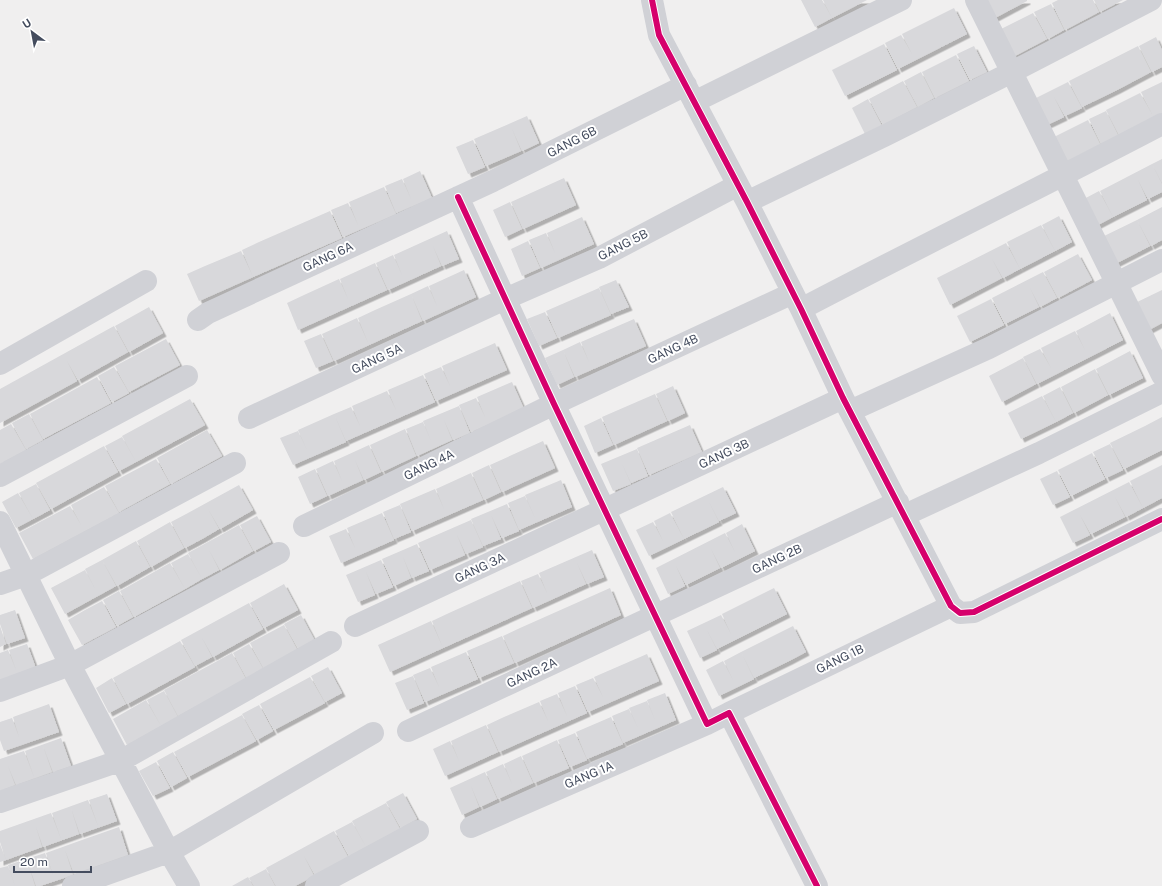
<svg xmlns="http://www.w3.org/2000/svg" width="1162" height="886" font-family="'Public Sans',sans-serif">
<style>
.building{fill:#d8d8db;filter:url(#shadow)}
.lines{fill:none;stroke-linecap:round;stroke-linejoin:round}
.street{stroke:#d0d1d6;stroke-width:22}
.cycleway-casing{stroke:#fff;stroke-width:8}
.cycleway{stroke:#d6006c;stroke-width:6}
.labels{text-anchor:middle;dominant-baseline:central;stroke-width:4;stroke-linejoin:round;paint-order:stroke}
.street-label{font-size:12px;fill:#444c5e;stroke:#fff}
</style>
<defs>
<filter id="shadow"><feDropShadow dx="3.5" dy="3.5" stdDeviation="0" flood-color="#0004"/></filter>
</defs>
<rect width="100%" height="100%" fill="#f0efef"/>
<path class="building" d="M801,0H822L832,18L815,27Z
M823,0H867L832,18Z
M984,0H1027V1L993,19Z
M1058,0H1093L1099,12L1065,30L1052,3Z
M1094,0H1123L1100,12Z
M1051,4L1064,30L1048,39L1034,12Z
M954,8L967,34L898,69L885,43L901,35L912,54L902,34Z
M1033,13L1047,39L1013,57L999,30Z
M1156,37L1162,50V67L1152,72L1139,46Z
M884,44L897,70L845,96L832,70Z
M974,46L987,72L970,80L957,54Z
M1138,46L1151,72L1117,90L1107,71L1117,90L1082,107L1069,81Z
M956,55L969,81L935,98L922,72Z
M921,72L934,98L918,107L904,81Z
M903,81L917,107L883,125L869,99Z
M1068,82L1082,108L1065,116L1054,97L1064,117L1047,125L1034,99Z
M1162,82V115L1120,137L1106,110L1140,93L1152,114L1141,92Z
M868,99L882,126L865,134L852,108Z
M1106,111L1119,137L1102,146L1089,119Z
M527,116L539,143L522,151L512,129L521,151L486,166L474,139Z
M1088,120L1101,146L1067,163L1054,137Z
M473,140L485,167L468,174L456,147Z
M1162,159V183L1152,164Z
M1152,164L1162,184V192L1148,199L1138,180L1147,200L1113,217L1100,191Z
M420,171L432,198L396,213L385,186L402,179L411,199L403,179Z
M564,178L576,205L523,229L511,202Z
M384,187L396,214L343,237L331,210L348,203L358,225L349,202Z
M1099,191L1113,217L1096,226L1082,200Z
M510,202L522,229L505,237L493,210Z
M1162,207V240L1151,246L1137,220Z
M330,211L342,238L253,277L242,250L259,242L267,262L259,242Z
M1059,216L1072,242L1055,251L1042,225Z
M582,217L594,244L541,268L529,240L546,233L555,253L547,233Z
M1137,220L1150,246L1115,264L1102,237Z
M1041,225L1055,251L1020,269L1007,242Z
M447,231L459,259L442,266L433,246L441,266L388,290L376,263L393,255L402,275L394,255Z
M528,241L540,268L522,276L511,249Z
M1006,243L1020,269L1003,278L992,259L1002,278L950,305L937,278Z
M241,251L253,277L217,293L205,266Z
M1078,254L1092,280L1058,298L1044,272Z
M375,263L387,290L298,330L287,303L304,295L312,315L304,295L339,279L348,299L340,279Z
M205,266L217,293L199,301L187,274Z
M464,270L476,297L423,321L411,294L428,286L437,306L429,286Z
M1043,272L1057,298L1040,307L1030,288L1039,307L1005,324L992,298Z
M616,280L629,307L611,314L599,287Z
M599,288L611,315L558,338L546,311Z
M1162,290V323L1147,331L1133,304Z
M411,294L422,321L369,345L358,318L375,310L384,330L375,310Z
M991,299L1004,325L970,342L957,316Z
M149,307L163,333L129,352L115,326Z
M545,312L557,338L539,346L527,319Z
M1110,313L1123,340L1037,384L1023,357L1040,349L1051,368L1041,348L1075,331L1085,350L1076,331Z
M357,318L369,345L334,361L322,334Z
M634,319L646,346L575,377L563,350L580,342L589,362L581,342Z
M114,326L128,352L78,380L67,361L77,381L0,423V389Z
M321,334L333,361L316,368L304,341Z
M166,339L180,365L129,392L115,366Z
M495,343L507,370L436,401L424,374L441,367L450,386L442,366Z
M563,350L574,377L557,385L545,358Z
M1130,351L1143,378L1109,395L1096,369Z
M1023,358L1036,384L1002,402L989,376Z
M114,367L129,393L112,402L98,376Z
M1095,369L1108,395L1074,413L1061,387Z
M423,375L435,402L346,441L334,414L351,407L360,426L352,406L387,391L396,410L388,390Z
M97,377L111,403L43,439L30,414Z
M512,382L524,409L471,432L459,405L476,398L485,417L477,397Z
M673,386L685,413L668,421L656,394Z
M1060,387L1073,413L1056,422L1043,396Z
M655,394L667,421L614,445L602,417Z
M1042,396L1056,422L1021,439L1008,413Z
M190,399L205,425L136,462L122,436Z
M459,406L470,433L453,440L444,420L452,440L417,456L406,429L423,422L431,441L423,421Z
M29,414L43,440L26,449L12,423Z
M334,414L346,442L293,465L280,438L298,431L307,450L298,430Z
M1162,417V450L1158,452L1145,426Z
M601,418L613,445L595,453L584,426Z
M11,424L26,450L0,464V430Z
M690,425L702,452L649,475L637,448Z
M1145,426L1158,452L1124,469L1110,443Z
M405,429L416,456L382,472L370,445Z
M207,430L222,456L171,484L157,458Z
M122,437L136,462L119,471L105,446Z
M543,441L555,468L502,492L490,465Z
M1110,444L1123,470L1106,478L1093,452Z
M369,445L381,472L364,480L355,460L363,480L328,496L316,469L333,461L342,481L334,461Z
M104,446L118,472L51,509L36,483Z
M637,449L648,476L631,483L622,464L631,484L613,491L601,464Z
M1092,453L1105,479L1071,496L1058,470Z
M156,459L170,484L119,512L105,486Z
M489,465L501,492L484,500L472,473Z
M1162,465V498L1143,508L1130,481Z
M315,469L327,496L310,504L298,477Z
M1057,471L1070,497L1053,505L1040,479Z
M471,473L483,500L412,531L400,504L435,489L444,509L436,489Z
M561,480L572,507L519,530L508,503L525,496L535,518L525,495Z
M1129,482L1143,508L1126,517L1115,497L1125,517L1091,534L1080,515L1090,535L1073,543L1060,517Z
M36,484L50,510L33,519L19,493Z
M239,485L253,510L220,529L208,509L219,529L202,539L188,513Z
M104,487L119,513L33,559L19,533L70,506L81,525L71,505Z
M723,487L736,513L719,521L709,502L719,522L684,539L671,512Z
M18,493L33,519L16,528L2,502Z
M507,504L519,531L502,538L491,515L501,539L483,546L471,519Z
M400,505L411,532L394,539L383,512Z
M188,513L202,539L185,548L171,522Z
M382,513L394,540L341,563L329,536L346,529L355,548L347,528Z
M670,513L684,539L649,556L636,530L653,522L663,541L654,521Z
M257,516L271,542L254,551L240,525Z
M471,520L483,547L466,554L457,535L465,555L430,570L418,543Z
M170,522L184,548L151,567L137,541Z
M742,524L755,551L721,568L711,549L720,568L686,585L676,566L685,586L668,594L656,568L725,533L735,552L726,533Z
M239,525L253,551L220,570L209,550L219,570L202,579L188,553Z
M136,541L150,567L117,586L102,560Z
M417,544L429,571L412,578L403,557L411,578L394,586L382,559Z
M592,550L604,577L587,584L577,563L586,584L533,608L521,581L538,574L547,593L539,573Z
M188,554L202,579L185,589L171,563Z
M102,560L116,586L65,614L51,588L85,570L95,589L85,569Z
M381,560L393,587L376,594L366,572L375,595L358,602L346,575Z
M170,563L185,589L134,617L120,591Z
M520,581L532,608L443,648L432,621L449,613L459,635L449,613Z
M284,584L298,610L264,628L250,603Z
M610,588L621,615L568,639L556,612Z
M774,588L787,614L717,649L707,630L717,650L700,658L687,631L721,615L731,634L722,614Z
M119,591L133,617L117,626L103,600Z
M102,601L116,627L99,636L85,610Z
M249,603L263,629L213,657L202,638L212,657L195,666L181,640Z
M15,610L25,638L7,644L0,624V615Z
M85,610L99,636L82,645L68,620Z
M556,612L568,639L515,663L503,636L520,628L529,648L520,628Z
M301,615L315,641L299,650L284,624Z
M431,621L443,648L390,672L378,645Z
M284,625L298,651L264,669L250,643Z
M0,626L6,644L0,647Z
M793,626L806,652L789,661L779,642L789,661L754,678L741,652Z
M502,636L514,663L479,678L467,651Z
M180,641L195,667L127,704L113,678Z
M27,644L37,671L0,684V653L8,650L16,670L9,650Z
M249,644L264,670L247,679L233,653Z
M466,652L478,679L425,702L413,675L430,668L439,687L431,667Z
M741,652L754,679L719,696L706,670L723,661L733,680L724,661Z
M232,653L246,679L178,716L164,690Z
M647,654L659,681L588,712L576,685L593,678L603,697L594,677Z
M328,667L342,693L325,702L311,676Z
M413,676L424,703L407,710L395,683Z
M310,677L325,703L274,730L260,704Z
M112,678L126,704L109,713L96,688Z
M575,686L587,713L499,752L487,725L504,717L513,737L504,717L539,702L548,721L540,701L557,694L567,716L558,693Z
M164,691L178,717L161,726L147,700Z
M665,693L676,720L623,743L612,716L629,709L638,728L629,708L647,701L655,720L647,700Z
M146,700L161,726L127,745L113,719Z
M49,704L59,732L4,751L0,740V722L12,718L19,737L13,717Z
M259,705L273,731L257,740L242,714Z
M242,715L256,741L205,768L195,749L205,768L188,777L174,752Z
M611,717L623,744L587,759L576,732Z
M486,725L498,752L445,776L433,749L450,741L459,761L451,741L468,733L477,753L468,733Z
M575,733L587,760L570,767L558,740Z
M61,738L71,766L53,772L43,746L52,772L16,785L8,766L15,785L0,791V759L24,751L34,777L25,751Z
M557,740L569,768L534,783L522,756Z
M173,752L187,778L171,787L157,761Z
M521,756L533,783L498,799L486,772L503,764L512,784L504,764Z
M156,762L170,788L153,796L139,771Z
M485,772L497,799L480,807L471,786L479,807L462,815L450,788Z
M403,793L417,819L401,828L386,802Z
M107,794L117,821L80,834L71,808L79,834L43,847L36,827L42,847L6,860L0,842V831L51,813L61,839L52,813L88,800L98,826L89,800Z
M386,803L400,829L366,847L352,821Z
M352,822L366,847L349,856L335,831Z
M119,827L128,855L74,874L65,850L73,875L40,886H36L28,863L35,886H15L8,865L45,853L53,875L46,853L82,840L89,860L82,840Z
M334,831L348,857L315,875L304,856L314,876L295,886H276L266,868Z
M0,844L6,860L0,862Z
M8,866L15,886H0V868Z
M266,869L275,886H254L249,878Z
M248,877L253,886H232Z"/>
<g class="lines">
<path class="street" d="M652,0L659,35L747,202L801,309L843,398L951,606L960,613L974,612L1162,519
M976,0L1162,375
M694,102L901,0
M458,197L554,404L707,724L729,713L817,886
M747,202L886,135L1012,72L1151,0
M801,309C921,246 1042,187 1162,124
M198,320L208,313L493,181L686,85
M0,364L146,281
M850,411L989,348L1162,260
M249,418L505,299L599,258L738,185
M0,476L187,376
M905,515L1039,453L1162,392
M0,522L70,665L169,852L189,886
M304,526L554,404L793,293
M0,584L26,575L235,463
M355,626L843,398
M0,691L70,665L279,553
M729,713L951,606
M408,731L898,502
M0,802L122,760L331,642
M471,827L707,724
M73,886L169,852L373,733
M316,886L418,831"/>
<defs>
<path id="cycleway" d="M652,0L659,35L747,202L801,309L843,398L951,606L960,613L974,612L1162,519
M458,197L554,404L707,724L729,713L817,886"/>
</defs>
<use href="#cycleway" class="cycleway-casing"/>
<use href="#cycleway" class="cycleway"/>
</g>
<g class="labels">
<g class="street-label">
<text transform="translate(572 142) rotate(-27)">GANG 6B</text>
<text transform="translate(623 245) rotate(-27)">GANG 5B</text>
<text transform="translate(328 257) rotate(-25)">GANG 6A</text>
<text transform="translate(673 349) rotate(-25)">GANG 4B</text>
<text transform="translate(377 359) rotate(-25)">GANG 5A</text>
<text transform="translate(724 454) rotate(-25)">GANG 3B</text>
<text transform="translate(429 465) rotate(-26)">GANG 4A</text>
<text transform="translate(777 559) rotate(-25)">GANG 2B</text>
<text transform="translate(480 568) rotate(-25)">GANG 3A</text>
<text transform="translate(840 659) rotate(-26)">GANG 1B</text>
<text transform="translate(532 673) rotate(-25)">GANG 2A</text>
<text transform="translate(589 775) rotate(-23)">GANG 1A</text>
</g>
</g>
<g transform="translate(32 32) rotate(328)" stroke="#ffffff" stroke-width="3" paint-order="stroke">
<path d="M0-3L7 15L0 10L-7 15Z" fill="#444c5e"/>
<text y="-6" font-size="11" font-weight="bold" text-anchor="middle" fill="#444c5e">U</text>
</g>
<path d="M14 866v6h77v-6" fill="none" stroke="#444c5e" stroke-width="2"/>
<text x="20" y="866" font-size="12" fill="#444c5e" stroke="#ffffff" stroke-width="3" paint-order="stroke">20 m</text>
</svg>
